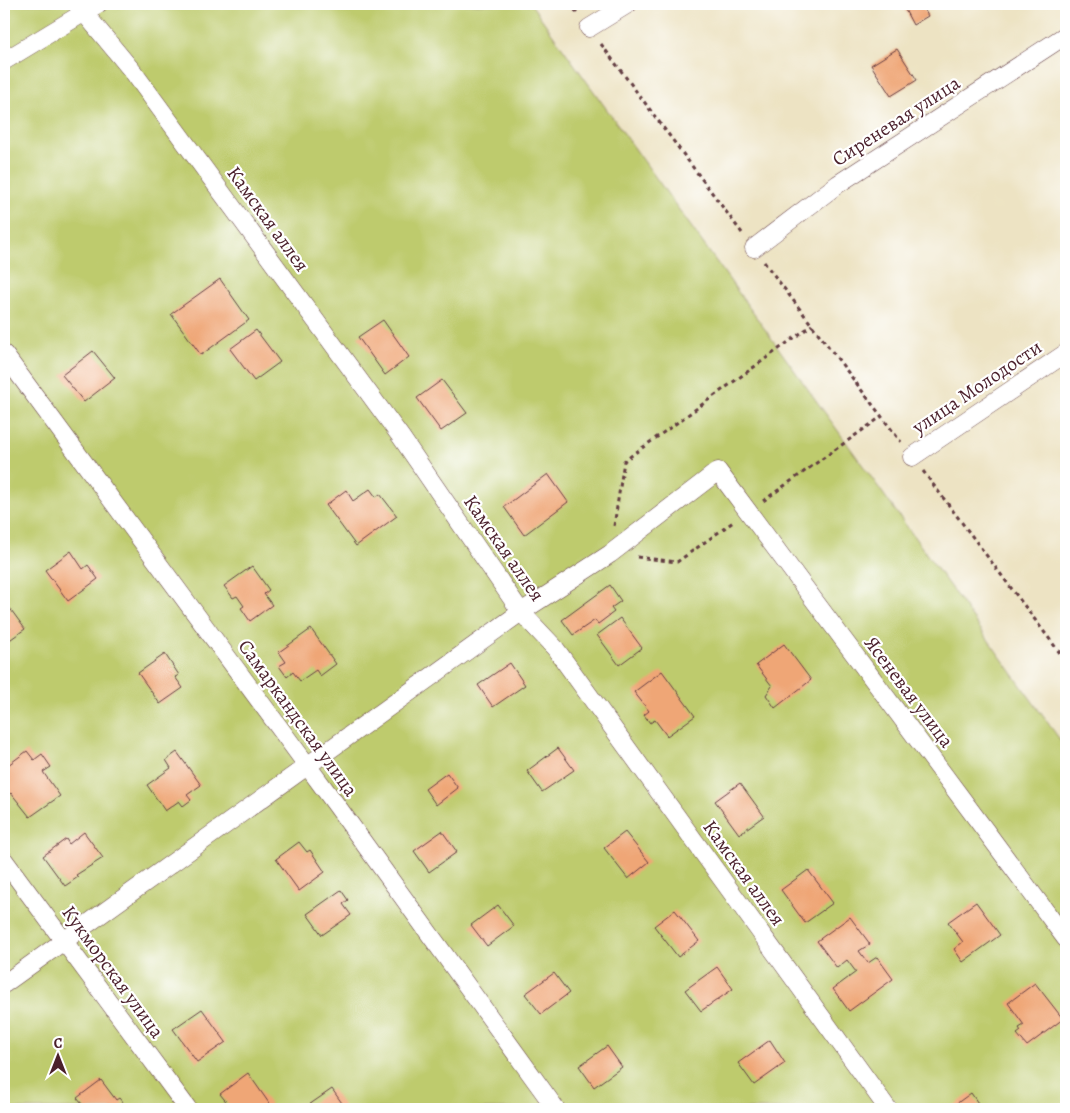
<svg xmlns="http://www.w3.org/2000/svg" width="1070" height="1113" font-family="Alegreya,serif">
<style>
.green{fill:#becb6d;stroke:#84754c}
.building{fill:#efa676}
.lines{fill:none;stroke-linecap:round;stroke-linejoin:round}
.street-casing{stroke:#623c42;stroke-width:19}
.path{stroke:#623c42;stroke-width:3;stroke-dasharray:4 4;stroke-linecap:butt}
.street{stroke:#fff;stroke-width:18}
.labels{text-anchor:middle;dominant-baseline:central;stroke-width:4.5;stroke-linejoin:round;paint-order:stroke}
.street-label{font-size:20px;fill:#4a1f2b;stroke:#fff}
</style>
<rect width="100%" height="100%" fill="#fff"/>
<filter id="ink" filterUnits="userSpaceOnUse"><feTurbulence type="fractalNoise" baseFrequency=".02" numOctaves="2"/><feDisplacementMap in="SourceGraphic" scale="10" xChannelSelector="R" yChannelSelector="G"/><feConvolveMatrix kernelMatrix="1 2 1 2 8 2 1 2 1" color-interpolation-filters="sRGB"/></filter>
<filter id="wash" filterUnits="userSpaceOnUse"><feTurbulence type="fractalNoise" baseFrequency=".0096" numOctaves="4" result="noise"/><feDisplacementMap in="SourceGraphic" scale="20" xChannelSelector="R" yChannelSelector="G"/><feGaussianBlur stdDeviation="1.12" result="paint"/><feColorMatrix in="noise" values="0 0 0 0 0 0 0 0 0 0 0 0 0 0 0 0 0 1.4 0 .05"/><feComposite in="paint" operator="in"/></filter>
<g filter="url(#wash)">
<rect width="100%" height="100%" fill="#ede3c3"/>
<path class="green" d="M4,4H531L1066,748V1109H4Z"/>
<g id="blocks">
<path class="building" d="M902,4H921L928,16L913,25Z
M897,49L917,80L891,96L871,65Z
M220,279L249,320L201,355L171,314Z
M383,320L409,357L385,375L358,337Z
M256,330L280,362L254,381L230,349Z
M93,351L115,378L84,402L62,375Z
M442,380L467,413L441,431L417,398Z
M548,474L568,502L524,535L504,507Z
M370,489L376,497L380,494L397,516L356,546L326,505L346,490L353,501Z
M71,551L83,569L88,565L98,579L68,601L45,570Z
M252,566L269,590L264,594L272,605L250,621L241,608L244,606L237,596L233,598L224,586Z
M610,585L621,601L611,608L614,612L598,624L595,620L573,635L562,620Z
M6,603L25,629L4,644V605Z
M620,618L642,648L619,665L597,635Z
M311,629L336,664L320,676L316,670L300,681L293,672L287,677L279,666L286,662L279,652Z
M784,644L811,680L775,708L766,695L772,686L756,665Z
M165,654L179,675L175,677L183,688L160,704L138,673Z
M510,663L525,685L493,707L478,685Z
M662,671L695,716L667,736L655,720L650,723L644,715L649,711L634,692Z
M558,748L574,770L542,792L527,771Z
M27,751L34,760L42,754L51,767L43,772L60,796L30,817L11,793L4,799V768Z
M177,752L201,785L187,795L191,800L183,806L179,801L165,811L147,785L171,768L166,760Z
M447,773L458,788L436,805L425,789Z
M740,783L764,816L739,834L715,801Z
M442,831L457,852L429,872L414,851Z
M84,832L103,858L76,875L78,877L65,886L43,856L66,839L69,844Z
M625,832L649,862L628,879L604,848Z
M299,842L307,852L310,850L325,872L299,891L276,859Z
M808,870L833,903L805,923L781,890Z
M341,890L348,900L343,904L351,915L322,935L307,914Z
M976,902L1000,935L963,962L954,949L963,942L948,922Z
M498,905L514,926L487,946L471,925Z
M675,910L699,941L678,957L654,926Z
M850,917L870,944L859,951L868,963L877,957L893,979L849,1011L833,989L856,972L847,960L837,968L817,941Z
M717,967L733,989L701,1011L685,990Z
M554,973L569,993L541,1014L525,994Z
M1035,983L1063,1019L1027,1046L1017,1034L1021,1031L1019,1028L1024,1025L1008,1003Z
M202,1009L226,1042L197,1062L173,1029Z
M770,1040L785,1063L754,1085L738,1063Z
M607,1046L622,1067L594,1087L579,1066Z
M248,1073L271,1106L267,1109H232L220,1094Z
M101,1080L116,1100L119,1098L124,1104L121,1106L123,1109H86L77,1098Z
M332,1089L344,1106L340,1109H303Z
M971,1093L982,1109H949Z"/>
</g>
</g>
<g filter="url(#ink)">
<use href="#blocks" fill-opacity="0" stroke="#623c42" stroke-width="1"/>
<g class="lines">
<defs>
<path id="street" d="M77,4L134,73L401,437L521,612L555,648L888,1109
M589,28L628,4
M4,61L98,4
M754,248L838,184L1066,35
M4,354L337,806L556,1109
M912,457L1066,353
M4,860L188,1109
M4,984L521,612L610,554L718,471L1066,939"/>
</defs>
<use href="#street" class="street-casing"/>
<path class="path" d="M570,4L577,13
M601,44L742,233
M764,262L901,442
M923,471L1066,661
M763,501L881,417
M614,526L624,461L812,325
M637,557L677,562L733,522"/>
<use href="#street" class="street"/>
</g>
</g>
<g class="labels">
<g class="street-label">
<text transform="translate(896 121) rotate(-33)">Сиреневая улица</text>
<text transform="translate(268 219) rotate(54)">Камская аллея</text>
<text transform="translate(977 387) rotate(-34)">улица Молодости</text>
<text transform="translate(504 548) rotate(55)">Камская аллея</text>
<text transform="translate(909 692) rotate(53)">Ясеневая улица</text>
<text transform="translate(298 718) rotate(54)">Самаркандская улица</text>
<text transform="translate(744 873) rotate(54)">Камская аллея</text>
<text transform="translate(113 972) rotate(54)">Кукморская улица</text>
</g>
</g>
<rect width="1070" height="1113" fill="none" stroke="#fff" stroke-width="20"/>
<g transform="translate(58 1056)" stroke="#ffffff" stroke-width="4" paint-order="stroke">
<path d="M0-4L9 19L0 12L-9 19Z" fill="#4a1f2b"/>
<text y="-8" font-size="14" font-weight="bold" text-anchor="middle" fill="#4a1f2b">С</text>
</g>
</svg>
